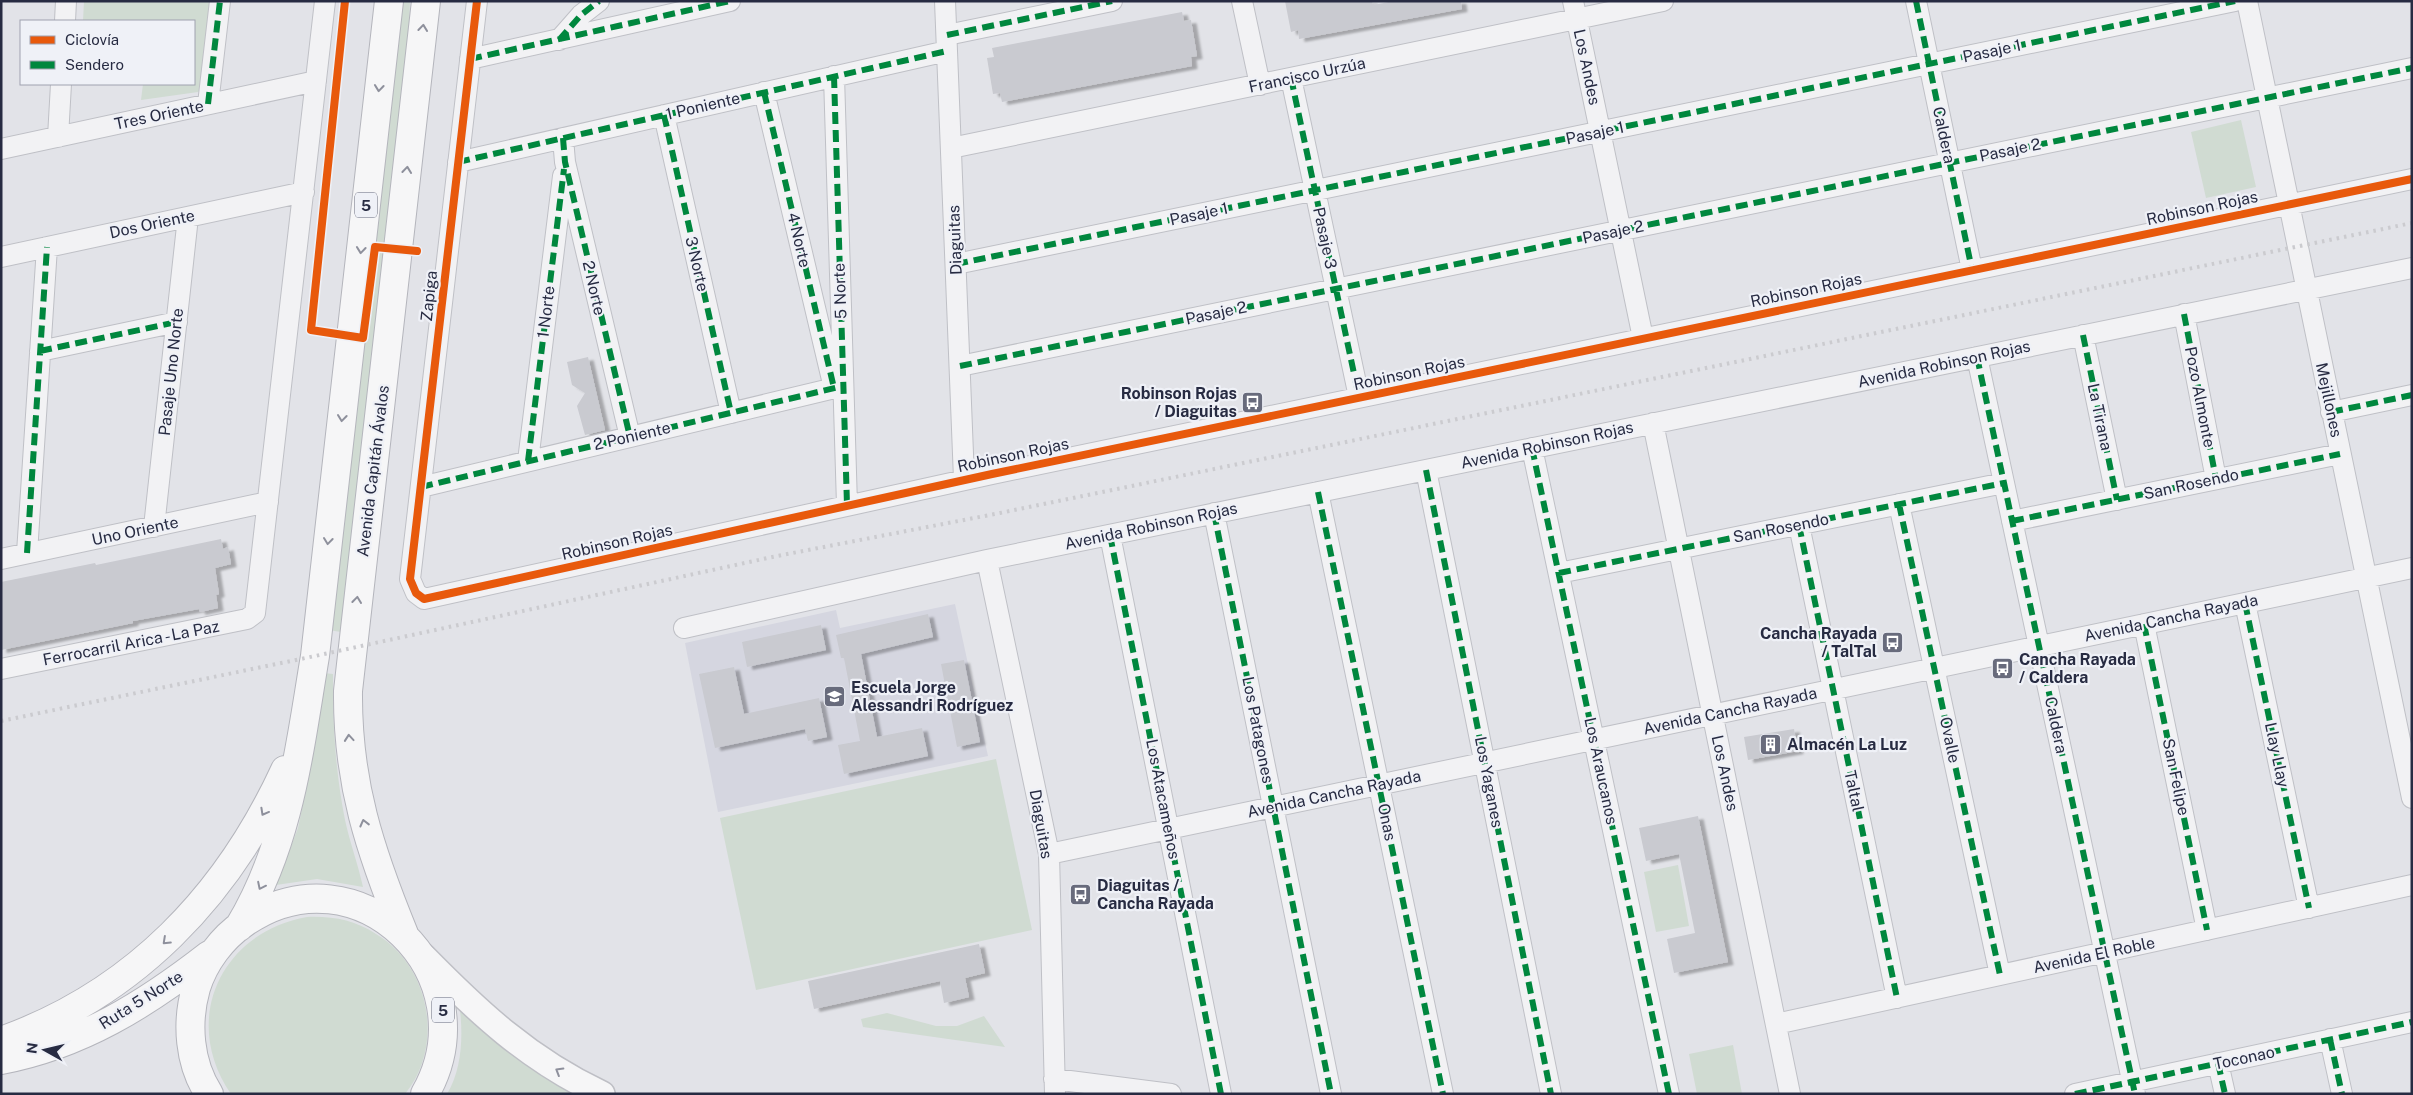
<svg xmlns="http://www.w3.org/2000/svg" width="2413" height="1095" font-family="'Public Sans',sans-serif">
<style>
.built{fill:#d5d6e0}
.green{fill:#d0dbd2}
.building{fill:#c9cad0;filter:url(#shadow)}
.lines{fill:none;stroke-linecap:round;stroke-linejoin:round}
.minor-casing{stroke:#bfc0c6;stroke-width:22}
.major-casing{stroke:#bebfc5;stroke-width:28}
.highway-casing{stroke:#b4b5bc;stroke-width:30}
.minor{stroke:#f2f2f4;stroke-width:20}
.major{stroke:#f6f6f7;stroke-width:25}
.highway{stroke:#f6f6f7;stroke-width:28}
.rail{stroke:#cbcbcf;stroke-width:4;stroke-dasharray:2.5 5;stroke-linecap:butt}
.quiet{stroke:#00873e;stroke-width:6;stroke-dasharray:12 6;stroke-linecap:butt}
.cycleway-casing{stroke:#eff1f7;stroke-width:11}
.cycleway{stroke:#e8590c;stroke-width:8}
.oneway{stroke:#8e909c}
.labels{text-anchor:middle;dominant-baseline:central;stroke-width:4.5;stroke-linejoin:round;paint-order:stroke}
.shield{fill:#eff1f7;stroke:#636678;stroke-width:1}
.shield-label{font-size:15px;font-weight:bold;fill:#272b42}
.street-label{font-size:16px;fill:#272b42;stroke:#eff1f7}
.poi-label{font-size:16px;font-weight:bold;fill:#272b42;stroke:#eff1f7;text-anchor:start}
</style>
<defs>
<filter id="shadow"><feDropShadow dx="5.5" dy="3" stdDeviation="1" flood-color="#0004"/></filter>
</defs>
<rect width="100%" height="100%" fill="#e2e3e8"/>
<path class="built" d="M955,604L988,756L718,812L685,643L836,610L840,628Z"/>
<path class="green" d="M84,1H213L203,86L198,92L141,100L143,84H194V21H83Z
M397,1H410L408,57L341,632L328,630Z
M2241,120L2256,187L2206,198L2191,132Z
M324,673L333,674C333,725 335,769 345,820C350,843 358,864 363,887L317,879L276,885L298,828L311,766Z
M996,759L1032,930L756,990L720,818Z
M1678,865L1689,926L1656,932L1644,872Z
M307,917C332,916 355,920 376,934C430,966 445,1045 405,1094H231C180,1020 221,932 307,917Z
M460,1010L578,1094H447C462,1069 463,1037 460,1010Z
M887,1013L936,1026H957L984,1016L1005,1047L863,1027L861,1019Z
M1733,1045L1742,1094H1697L1689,1054Z"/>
<path class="building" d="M1285,1H1372L1373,5L1394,1H1461L1462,9L1299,39L1298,30L1291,32Z
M1182,12L1184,21L1191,20L1197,56L1191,57L1192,66L1002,102L1000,93L993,94L987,58L994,57L992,48Z
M588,357L605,430L585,435L577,406L585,393L572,385L567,362Z
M221,539L223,549L228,547L231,564L215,568L219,594L216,595L218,608L200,612L199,609L133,621V623L1,650V582L95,563L96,565Z
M928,614L933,637L861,654L877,737L922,728L928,756L844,774L838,745L860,741L844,658H841L836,635Z
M821,625L826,650L747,667L742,642Z
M964,660L980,742L957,747L941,664Z
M734,667L744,714L819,698L827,737L808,741L805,729L715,748L699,674Z
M1794,729L1798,751L1748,760L1744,737Z
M1698,816L1728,962L1674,973L1667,939L1695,933L1679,854L1646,861L1639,828Z
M979,944L985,973L965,978L969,997L944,1003L940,981L814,1009L808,981Z"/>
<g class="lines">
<defs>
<path id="minor" d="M477,1L410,579L416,593L424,599L992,474L2412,179
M945,1L964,479
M1242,1L1260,85
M1573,1L1643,338
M1916,1L1972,270
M2247,1L2412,798
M65,21L66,1
M947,35L1112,1
M559,40L581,15L599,1
M470,59L730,1
M834,76L847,505
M1291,78L1359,397
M764,92L834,388
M208,104L220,1
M664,115L731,413
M58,137L61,84
M563,138L565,162L630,437
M951,148L1663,1
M1,149L316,81
M458,162L947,51
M1,257L304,192
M956,264L2235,1
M2184,314L2216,479
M2083,335L2117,500
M40,351L177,322
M1977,357L2135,1094
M960,366L2412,68
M2331,412L2412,395
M1653,423L1790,1094
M1532,448L1669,1094
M528,461L563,176
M1426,470L1551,1094
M421,487L843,386
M1318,492L1443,1094
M1899,504L2000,975
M1214,513L1331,1094
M2012,521L2340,454
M1799,525L1897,998
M154,527L188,217
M1110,535L1221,1094
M27,553L47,247
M1,559L268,502
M987,560L1049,854L1055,1094
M1559,573L2004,483
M2245,603L2309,908
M2144,624L2207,930
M684,628L987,560L2412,268
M1,669L247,619L255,613L325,1
M1049,854L2412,568
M1776,1024L2412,885
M2330,1039L2342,1094
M2218,1063L2225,1094
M1054,1079L1171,1094
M2075,1094L2412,1022"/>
<path id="major" d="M423,956C478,1012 529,1060 602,1094"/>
<path id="highway" d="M239,927C290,842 299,751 315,656L389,1
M404,934C370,851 347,782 348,691L426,1
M1,1041C134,994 227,896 285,770
M1,1060C81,1045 146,1004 209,955
M209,1094C189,1063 186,1023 196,988C204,962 222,938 244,923C358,843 492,976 425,1094"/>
</defs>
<use href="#minor" class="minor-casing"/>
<use href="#major" class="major-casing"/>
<use href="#highway" class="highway-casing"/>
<use href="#minor" class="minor"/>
<use href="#major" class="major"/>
<use href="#highway" class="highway"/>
<path class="rail" d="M1,721L315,656L777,556L1000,513L2412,223"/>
<path class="quiet" d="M1916,1L1972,270
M947,35L1112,1
M559,40L581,15L599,1
M470,59L730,1
M834,76L847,505
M1291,78L1359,397
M764,92L834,388
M208,104L220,1
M664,115L731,413
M563,138L565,162L630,437
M458,162L947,51
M956,264L2235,1
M2184,314L2216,479
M2083,335L2117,500
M40,351L177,322
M1977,357L2135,1094
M960,366L2412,68
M2331,412L2412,395
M1532,448L1669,1094
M528,461L564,169
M1426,470L1551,1094
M421,487L843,386
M1318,492L1443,1094
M1899,504L2000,975
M1214,513L1331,1094
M2012,521L2340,454
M1799,525L1897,998
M1110,535L1221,1094
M27,553L47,247
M1559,573L2004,483
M2245,603L2309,908
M2144,624L2207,930
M2330,1039L2342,1094
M2218,1063L2225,1094
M2075,1094L2412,1022"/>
<defs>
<path id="cycleway" d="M345,1L311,330L363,338L375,247L417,251
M477,1L410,579L416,593L424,599L992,474L2412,179"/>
</defs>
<use href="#cycleway" class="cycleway-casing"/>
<use href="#cycleway" class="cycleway"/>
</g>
<defs><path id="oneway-chevron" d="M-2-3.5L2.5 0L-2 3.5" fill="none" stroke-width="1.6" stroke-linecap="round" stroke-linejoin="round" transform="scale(1.25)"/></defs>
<g class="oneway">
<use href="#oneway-chevron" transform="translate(423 28) rotate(-84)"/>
<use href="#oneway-chevron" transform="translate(379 88) rotate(96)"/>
<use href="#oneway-chevron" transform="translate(407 170) rotate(-84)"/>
<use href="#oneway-chevron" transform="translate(361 250) rotate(96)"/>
<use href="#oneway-chevron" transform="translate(342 418) rotate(97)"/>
<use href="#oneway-chevron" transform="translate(328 541) rotate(97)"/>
<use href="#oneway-chevron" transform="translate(357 600) rotate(-83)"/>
<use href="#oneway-chevron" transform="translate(349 738) rotate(-95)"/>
<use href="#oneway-chevron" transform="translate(264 812) rotate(119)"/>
<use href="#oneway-chevron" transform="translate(364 823) rotate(-104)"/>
<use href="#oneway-chevron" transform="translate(261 886) rotate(116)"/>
<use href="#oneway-chevron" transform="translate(166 941) rotate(137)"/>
<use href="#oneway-chevron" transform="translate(559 1071) rotate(-149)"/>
</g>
<defs>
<symbol id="bus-square" viewBox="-11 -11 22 22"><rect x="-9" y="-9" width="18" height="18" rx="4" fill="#686b7c" stroke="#eff1f7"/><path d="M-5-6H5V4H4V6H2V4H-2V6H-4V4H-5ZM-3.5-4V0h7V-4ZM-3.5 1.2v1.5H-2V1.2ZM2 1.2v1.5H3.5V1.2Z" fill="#fff"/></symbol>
<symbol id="school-square" viewBox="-11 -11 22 22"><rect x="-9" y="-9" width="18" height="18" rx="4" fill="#686b7c" stroke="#eff1f7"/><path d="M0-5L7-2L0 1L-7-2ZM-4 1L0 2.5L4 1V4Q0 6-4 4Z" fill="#fff"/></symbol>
<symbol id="building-square" viewBox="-11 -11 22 22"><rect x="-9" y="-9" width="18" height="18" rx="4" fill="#686b7c" stroke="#eff1f7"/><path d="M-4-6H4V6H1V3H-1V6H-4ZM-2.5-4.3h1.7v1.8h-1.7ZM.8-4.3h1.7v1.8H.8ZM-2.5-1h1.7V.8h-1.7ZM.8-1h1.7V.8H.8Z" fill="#fff"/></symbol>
</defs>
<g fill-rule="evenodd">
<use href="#bus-square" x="1240" y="390" width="25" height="25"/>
<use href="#bus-square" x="1880" y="630" width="25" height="25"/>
<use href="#bus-square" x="1990" y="656" width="25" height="25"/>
<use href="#school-square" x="822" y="684" width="25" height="25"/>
<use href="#building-square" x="1758" y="732" width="25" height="25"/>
<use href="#bus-square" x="1068" y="882" width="25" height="25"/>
</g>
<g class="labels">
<g class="shield">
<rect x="355" y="192.5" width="22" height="25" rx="4"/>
<rect x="432" y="997.5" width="22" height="25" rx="4"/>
</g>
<g class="shield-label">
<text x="366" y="205">5</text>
<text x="443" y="1010">5</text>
</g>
<g class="street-label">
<text transform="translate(1992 51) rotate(-12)">Pasaje 1</text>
<text transform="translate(1587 67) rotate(78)">Los Andes</text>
<text transform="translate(1307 75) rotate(-12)">Francisco Urzúa</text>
<text transform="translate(703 106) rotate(-13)">1 Poniente</text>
<text transform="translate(159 115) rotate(-12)">Tres Oriente</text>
<text transform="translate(1595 133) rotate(-12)">Pasaje 1</text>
<text transform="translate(1944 135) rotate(78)">Caldera</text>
<text transform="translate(2010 150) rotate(-12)">Pasaje 2</text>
<text transform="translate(2202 208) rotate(-12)">Robinson Rojas</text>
<text transform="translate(1199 214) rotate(-12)">Pasaje 1</text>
<text transform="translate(152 224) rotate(-12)">Dos Oriente</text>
<text transform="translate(1613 232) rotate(-12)">Pasaje 2</text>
<text transform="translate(1325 238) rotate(78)">Pasaje 3</text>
<text transform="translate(799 240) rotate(77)">4 Norte</text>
<text transform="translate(955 240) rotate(-92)">Diaguitas</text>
<text transform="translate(697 264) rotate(77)">3 Norte</text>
<text transform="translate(594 288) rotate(77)">2 Norte</text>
<text transform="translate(1806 290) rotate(-12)">Robinson Rojas</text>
<text transform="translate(840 291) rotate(-92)">5 Norte</text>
<text transform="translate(429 296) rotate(-84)">Zapiga</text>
<text transform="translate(546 312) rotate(-83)">1 Norte</text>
<text transform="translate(1216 313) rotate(-12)">Pasaje 2</text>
<text transform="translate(1944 364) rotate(-12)">Avenida Robinson Rojas</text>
<text transform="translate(171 372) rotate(-84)">Pasaje Uno Norte</text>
<text transform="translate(1409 373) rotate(-12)">Robinson Rojas</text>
<text transform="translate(2200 397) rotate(79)">Pozo Almonte</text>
<text transform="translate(2329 400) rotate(78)">Mejillones</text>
<text transform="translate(2100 417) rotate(78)">La Tirana</text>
<text transform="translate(632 436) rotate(-13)">2 Poniente</text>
<text transform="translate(1547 445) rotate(-12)">Avenida Robinson Rojas</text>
<text transform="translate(1013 455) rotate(-12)">Robinson Rojas</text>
<text transform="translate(373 471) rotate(-83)">Avenida Capitán Ávalos</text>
<text transform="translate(2191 484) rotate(-12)">San Rosendo</text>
<text transform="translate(1151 526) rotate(-12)">Avenida Robinson Rojas</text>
<text transform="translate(1781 528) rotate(-11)">San Rosendo</text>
<text transform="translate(135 531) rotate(-12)">Uno Oriente</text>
<text transform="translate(617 542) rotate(-13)">Robinson Rojas</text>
<text transform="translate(2171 618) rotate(-12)">Avenida Cancha Rayada</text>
<text transform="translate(131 643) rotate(-11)">Ferrocarril Arica - La Paz</text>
<text transform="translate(1730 711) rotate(-12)">Avenida Cancha Rayada</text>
<text transform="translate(2056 725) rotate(78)">Caldera</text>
<text transform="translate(1258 730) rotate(79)">Los Patagones</text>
<text transform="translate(1950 740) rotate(78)">Ovalle</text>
<text transform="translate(2277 755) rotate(78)">Llay Llay</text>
<text transform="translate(1601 771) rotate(78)">Los Araucanos</text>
<text transform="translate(1725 773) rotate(78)">Los Andes</text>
<text transform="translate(2176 777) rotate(78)">San Felipe</text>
<text transform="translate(1489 782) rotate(79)">Los Yaganes</text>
<text transform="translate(1854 791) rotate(78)">Taltal</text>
<text transform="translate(1334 794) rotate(-12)">Avenida Cancha Rayada</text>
<text transform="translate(1163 799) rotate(79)">Los Atacameños</text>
<text transform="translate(1387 822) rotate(78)">Onas</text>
<text transform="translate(1041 824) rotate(80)">Diaguitas</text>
<text transform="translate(2094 955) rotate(-12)">Avenida El Roble</text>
<text transform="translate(141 1000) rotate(-32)">Ruta 5 Norte</text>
<text transform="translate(2244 1058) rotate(-12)">Toconao</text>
</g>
<g class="poi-label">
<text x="1237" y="393" text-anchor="end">Robinson Rojas<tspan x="1237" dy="18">/ Diaguitas</tspan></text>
<text x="1877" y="633" text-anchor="end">Cancha Rayada<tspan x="1877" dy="18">/ TalTal</tspan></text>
<text x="2019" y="659">Cancha Rayada<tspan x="2019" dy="18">/ Caldera</tspan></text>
<text x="851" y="687">Escuela Jorge<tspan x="851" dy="18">Alessandri Rodríguez</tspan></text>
<text x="1787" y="744">Almacén La Luz</text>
<text x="1097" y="885">Diaguitas /<tspan x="1097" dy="18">Cancha Rayada</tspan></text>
</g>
</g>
<rect width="2413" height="1095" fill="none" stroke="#272b42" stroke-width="5"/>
<rect x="20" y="20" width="175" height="65" fill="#eff1f7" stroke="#9fa2af"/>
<rect x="30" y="36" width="25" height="8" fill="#e8590c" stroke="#9fa2af"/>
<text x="65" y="45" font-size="15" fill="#272b42">Ciclovía</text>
<rect x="30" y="61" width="25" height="8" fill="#00873e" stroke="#9fa2af"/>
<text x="65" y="70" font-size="15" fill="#272b42">Sendero</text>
<g transform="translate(45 1050) rotate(278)" stroke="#eff1f7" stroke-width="4" paint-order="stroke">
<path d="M0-4L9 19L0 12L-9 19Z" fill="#272b42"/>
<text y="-8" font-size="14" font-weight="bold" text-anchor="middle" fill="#272b42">N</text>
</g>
</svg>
